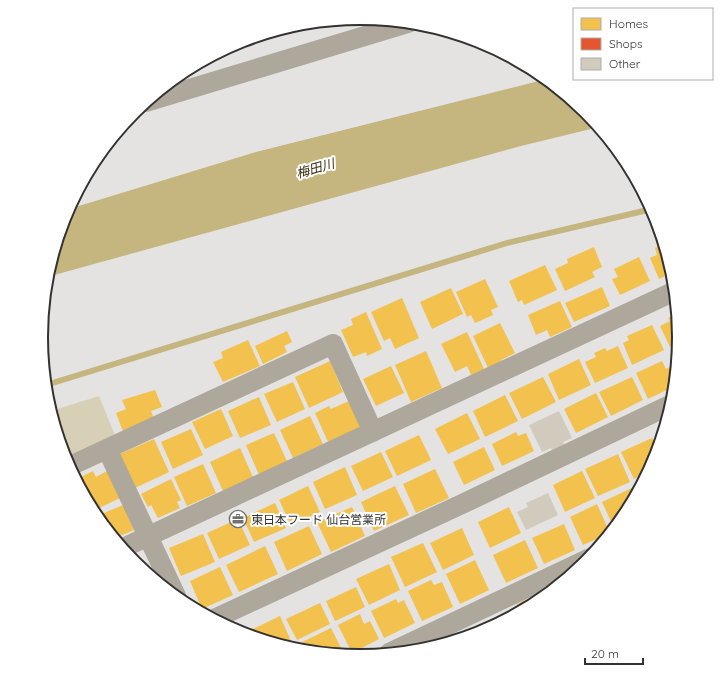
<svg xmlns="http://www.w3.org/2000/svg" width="721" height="674" font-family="Quicksand,'Noto Sans JP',sans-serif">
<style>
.green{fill:#d8d0b6}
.water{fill:#c5b57f}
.homes{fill:#f2c14e}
.shops{fill:#e4572e}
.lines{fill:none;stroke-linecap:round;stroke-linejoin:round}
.stream{stroke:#c5b57f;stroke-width:6}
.building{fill:#d0cbbc}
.street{stroke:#ada89b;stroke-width:20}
.labels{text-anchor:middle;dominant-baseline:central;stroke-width:4;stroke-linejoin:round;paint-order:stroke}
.poi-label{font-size:12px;fill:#333231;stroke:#fff;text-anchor:start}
.water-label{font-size:13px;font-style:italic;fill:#382e0b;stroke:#fff}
.rim{fill:none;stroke:#333231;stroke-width:2}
</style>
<rect width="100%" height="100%" fill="#e4e3e2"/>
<path class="green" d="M99,396L116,438L66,459L51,411Z"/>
<path class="water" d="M547,79L586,112L599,127L521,146L47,277L69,209L256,152Z"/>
<path class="homes" d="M664,244L674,276L666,280L665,276L659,279L650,258L657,255L655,248Z
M594,247L602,267L592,272L595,277L565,291L555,269L568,263L567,259Z
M639,257L650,281L620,295L612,279L618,277L614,269Z
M545,265L557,290L524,305L522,300L518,302L509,281Z
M485,279L498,307L491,310L493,315L475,323L471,315L467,317L456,292Z
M602,287L610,306L574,322L565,303Z
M451,288L463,314L432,329L420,302Z
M402,298L419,338L395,349L390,338L384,341L371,312Z
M560,301L572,327L550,337L547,330L536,335L528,315Z
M366,312L382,349L367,356L366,352L353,357L341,330L353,325L351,319Z
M677,314L679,343L670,347L660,326L670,321L668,318Z
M500,323L515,353L501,360L503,363L489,370L473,336Z
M652,325L664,350L632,365L623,343L629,340L627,336Z
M287,331L292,342L284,346L287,352L263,364L255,346Z
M467,332L485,371L472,377L467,366L455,372L441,344Z
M248,340L260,366L223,382L213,362L223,358L221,352Z
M618,346L628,368L595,383L585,362L596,357L594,353L605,348L607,351Z
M426,351L442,388L411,402L395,365Z
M579,359L591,385L559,400L548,374Z
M330,361L343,392L309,408L295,377Z
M662,361L666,369L672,366L676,375L675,386L648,399L636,373Z
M391,366L404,393L376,406L363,379Z
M543,377L556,402L522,419L509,393Z
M632,377L643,400L611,416L599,392Z
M293,382L305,409L277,422L264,394Z
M155,390L162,407L151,411L155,421L124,434L116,413L126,409L122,400Z
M596,393L608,417L576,433L564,409Z
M505,395L518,421L485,437L473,411Z
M259,397L271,425L240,438L228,411Z
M349,401L361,427L328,442L315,413L329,406L331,409Z
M221,409L233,436L205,449L192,422Z
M467,413L480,439L448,454L435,429Z
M310,416L323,444L293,458L280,430Z
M191,429L203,455L173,469L161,442Z
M516,432L518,436L526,433L534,451L502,466L492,444Z
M274,433L287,461L259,475L246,445Z
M419,435L431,460L397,476L385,451Z
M652,438L658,449L655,459L648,472L634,479L621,452Z
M154,439L169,472L135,488L120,454Z
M484,447L495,470L464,485L453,462Z
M240,448L253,477L223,491L210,462Z
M381,452L393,477L363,491L351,466Z
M618,454L630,482L598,496L585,469Z
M203,464L216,493L187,506L174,477Z
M345,467L357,495L325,509L313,482Z
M435,469L449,498L416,513L403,484Z
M93,471L96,477L107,471L120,498L93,511L77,479Z
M582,471L595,498L565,512L553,485Z
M171,479L181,500L177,502L180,508L158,518L151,505L148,507L141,494Z
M308,486L320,512L291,525L279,500Z
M395,486L409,515L374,531L361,502Z
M634,487L637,493L626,514L614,528L602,502Z
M275,503L286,528L254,542L243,518Z
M597,504L610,533L583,545L570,517Z
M123,505L134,530L115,538L97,516Z
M352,507L365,536L331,552L317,522Z
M509,507L521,533L490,548L478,522Z
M238,519L250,545L219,559L207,533Z
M564,524L575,550L544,564L532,538Z
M309,526L322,554L287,571L274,542Z
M462,528L474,555L443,570L430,543Z
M203,534L215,562L181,576L169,548Z
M525,540L538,568L506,583L493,555Z
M423,543L437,572L405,587L391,557Z
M265,546L278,574L239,592L226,565Z
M475,560L489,590L460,604L446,574Z
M389,564L400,590L369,605L356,579Z
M220,567L233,595L202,609L190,581Z
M431,580L434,585L442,582L453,607L422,621L408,591Z
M562,583L538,602L520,612L517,604Z
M356,587L365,607L335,621L326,601Z
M396,599L398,603L404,600L415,623L384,638L371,611Z
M320,603L330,624L297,640L286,619Z
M360,614L364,624L370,621L379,639L352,653L338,625Z
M280,616L291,641L282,645L254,636L251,630Z
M501,619L502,621L473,635L472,633Z
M331,628L344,654L304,650L300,643Z"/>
<path class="shops" d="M323,22L301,29L300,24L319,22Z"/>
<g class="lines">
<path class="stream" d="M46,385L507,243L652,209"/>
</g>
<path class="building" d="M559,411L572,438L563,442L566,448L553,454L551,448L542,452L529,425Z
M548,493L558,515L526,530L517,512L528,507L526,503Z"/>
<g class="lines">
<path class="street" d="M146,102L408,23
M107,449L176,596
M70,466L333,344L373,432
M123,548L675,291
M214,619L460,505L672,404
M389,653L590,558"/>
</g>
<defs>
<symbol id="office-ring" viewBox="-11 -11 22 22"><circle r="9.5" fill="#fff" stroke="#71706f" stroke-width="1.5"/><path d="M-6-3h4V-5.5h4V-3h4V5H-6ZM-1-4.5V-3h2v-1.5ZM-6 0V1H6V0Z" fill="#71706f"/></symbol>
</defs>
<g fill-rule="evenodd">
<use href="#office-ring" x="228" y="509" width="20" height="20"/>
</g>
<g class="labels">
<g class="poi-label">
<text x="251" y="519">東日本フード 仙台営業所</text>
</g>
<g class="water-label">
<text transform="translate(315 168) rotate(-16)">梅田川</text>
</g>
</g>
<path d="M0 0H721V674H0ZM48 337a312 312 0 1 1 624 0a312 312 0 1 1-624 0Z" fill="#fff" fill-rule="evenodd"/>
<path class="rim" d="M48 337a312 312 0 1 1 624 0a312 312 0 1 1-624 0Z"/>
<rect x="573" y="8" width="140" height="72" fill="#ffffff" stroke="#adadad"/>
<rect x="581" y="18" width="20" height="12" fill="#f2c14e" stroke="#adadad"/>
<text x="609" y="28" font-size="12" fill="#333231">Homes</text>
<rect x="581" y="38" width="20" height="12" fill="#e4572e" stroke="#adadad"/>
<text x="609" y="48" font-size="12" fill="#333231">Shops</text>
<rect x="581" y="58" width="20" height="12" fill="#d0cbbc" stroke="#adadad"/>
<text x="609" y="68" font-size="12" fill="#333231">Other</text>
<path d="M585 658v6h58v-6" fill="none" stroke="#333231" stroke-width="2"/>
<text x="591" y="658" font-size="12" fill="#333231" stroke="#ffffff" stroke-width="3" paint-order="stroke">20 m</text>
</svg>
